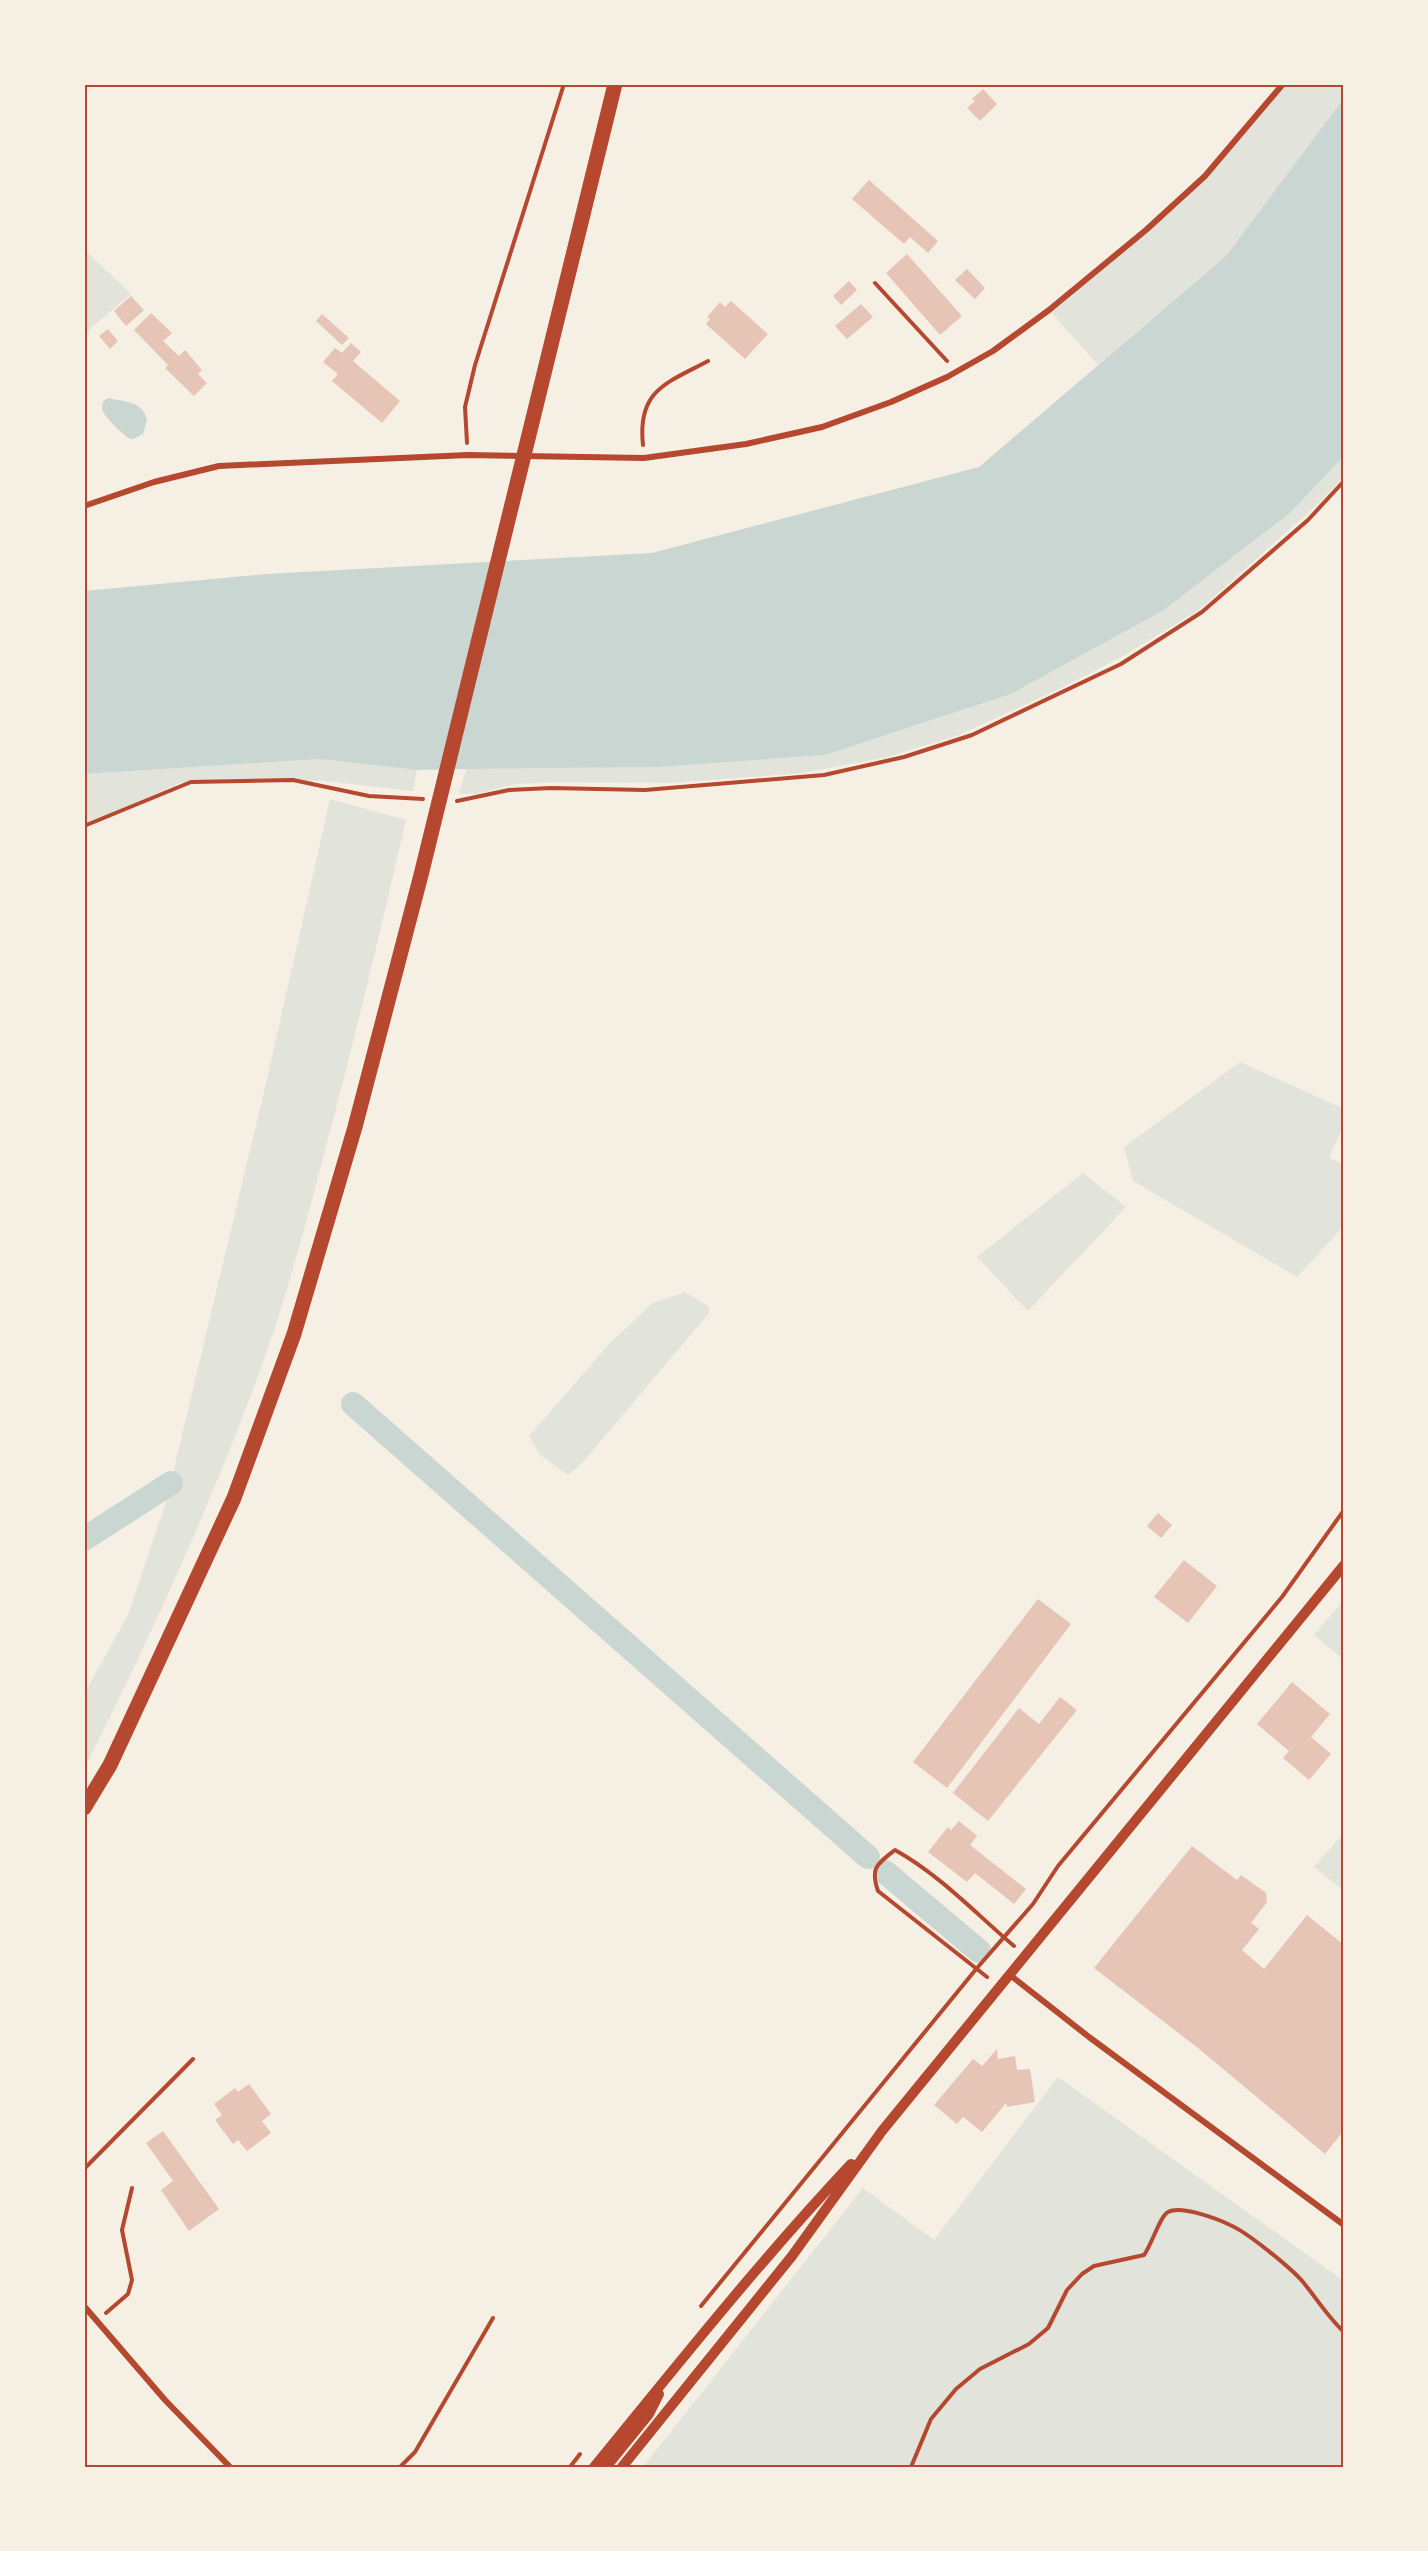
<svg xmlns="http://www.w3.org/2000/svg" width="1428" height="2551" font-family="Raleway,sans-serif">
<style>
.green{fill:#e2e4dc}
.water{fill:#c9d6d2}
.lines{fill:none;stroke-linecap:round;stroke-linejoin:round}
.canal{stroke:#c9d6d2;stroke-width:24}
.building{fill:#e6c5b7}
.path{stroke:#b5482f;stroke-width:4}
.minor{stroke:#b5482f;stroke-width:6}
.tertiary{stroke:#b5482f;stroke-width:10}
.primary{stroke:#b5482f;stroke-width:15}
.neatline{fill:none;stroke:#b5482f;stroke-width:2}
</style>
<rect width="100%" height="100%" fill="#f6efe4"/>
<path class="green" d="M1283,84H1344V98L1226,256L1098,365L1049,310L1205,176Z
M84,249L131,294L84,334Z
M1344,456V477L1317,505L1199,610L1118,659L1059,689L957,736L887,757L803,773L670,783L557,782L515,784L476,794H459L466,769L659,767L825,755L1011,694L1164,610L1290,513Z
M319,759L417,770L413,791L325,781L242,779L180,783L84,826V774Z
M330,799L406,820C380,932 354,1043 324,1154C307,1219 290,1284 268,1348C217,1492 153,1632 84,1769V1694L128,1615L166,1502L267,1079Z
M1240,1062L1344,1109V1125L1329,1157L1344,1166V1226L1297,1277L1133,1181L1124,1147Z
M1083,1173L1126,1207L1028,1311L977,1257Z
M685,1292L709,1307V1313L583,1462L568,1475L540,1455L529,1436L611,1342L653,1303Z
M1344,1600V1660L1314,1635Z
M1344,1833V1891L1314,1867Z
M1058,2077L1344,2281V2467H643L863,2188L934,2240Z"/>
<path class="water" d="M1344,98V456L1290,513L1164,610L1011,694L825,755L659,767L466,769L417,770L319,759L84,774V591L267,574L652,553L979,467L1226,256Z
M108,398C123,402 141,400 147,419L143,434L133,439L128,438C120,431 105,418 102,409L103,402Z"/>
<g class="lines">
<path class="canal" d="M353,1404L868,1857
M84,1539L171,1483
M885,1872L979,1951"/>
</g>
<path class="building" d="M983,89L997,104L980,121L967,108L975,101L972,99Z
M869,180L938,241L928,253L910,237L904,244L852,199Z
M907,254L962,316L940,335L886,273Z
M967,269L985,288L975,299L955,280Z
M849,281L857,290L841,305L833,296Z
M131,296L144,310L126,326L114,311Z
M731,301L768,334L745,359L706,324L710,319L707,317L720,302L725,307Z
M861,304L873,317L847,339L835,326Z
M151,313L172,333L163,341L179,356L185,350L202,370L198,374L207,383L194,396L165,368L168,365L134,330Z
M322,314L349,338L342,345L316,321Z
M108,329L118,341L110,349L99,336Z
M351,343L361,352L353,361L400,401L382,423L332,381L338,374L323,362L335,348L342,353Z
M1158,1513L1172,1525L1161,1538L1147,1526Z
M1184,1560L1217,1586L1188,1623L1154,1597Z
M1038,1599L1071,1624L947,1788L913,1762Z
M1292,1682L1330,1714L1311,1737L1331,1754L1309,1780L1283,1758L1289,1751L1257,1724Z
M1060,1697L1077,1710L988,1821L953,1793L1019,1708L1039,1724Z
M959,1821L977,1836L970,1845L1026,1889L1014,1904L975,1873L967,1882L928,1852L948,1827L951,1830Z
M1192,1846L1237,1880L1241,1875L1266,1893L1267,1902L1251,1923L1259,1929L1242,1950L1264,1969L1307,1915L1344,1945V2130L1325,2154L1198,2048L1094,1968Z
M997,2049L998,2059L1015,2056L1017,2070L1030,2069L1035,2102L1007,2107L1006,2103L982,2132L963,2117L957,2124L934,2105L973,2059L982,2066Z
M249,2084L271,2114L262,2121L271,2133L247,2151L238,2140L233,2144L215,2120L222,2115L214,2104L235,2088L238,2092Z
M163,2131L219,2209L189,2231L161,2190L173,2181L146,2143Z"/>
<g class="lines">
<path class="path" d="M875,283L947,361
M467,443L465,407L475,365L564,84
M643,445C637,390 667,383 708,361
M457,801L509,790L551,788L645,790L824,775L904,757L972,735L1121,664L1202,612L1308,520L1344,481
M84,826L191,782L293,780L369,796L423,799
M987,1977L878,1891C870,1868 877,1864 895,1850C940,1875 975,1913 1014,1946
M84,2169L193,2059
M701,2306L977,1968L1033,1904L1058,1866L1282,1597L1344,1510
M106,2313L128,2294L132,2280L122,2230L132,2188
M400,2467L415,2452L493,2318
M570,2467L580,2454
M911,2467L931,2419L956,2389L980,2369L1029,2344L1048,2328L1067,2290L1082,2274L1094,2266L1144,2255C1152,2244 1160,2216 1168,2212C1181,2205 1218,2219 1230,2225C1247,2232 1291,2268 1303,2282C1317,2299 1328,2317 1344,2332"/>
<path class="minor" d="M84,506L154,482L219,466L468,455L644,458L746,444L822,427L891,402L947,377L993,351L1049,310L1146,230L1205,176L1283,84
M1010,1975L1089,2037L1344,2225
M84,2306L165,2400L230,2467"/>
<path class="tertiary" d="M594,2467C678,2364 760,2261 851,2164
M606,2467L649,2414L659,2394
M622,2467L792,2256L882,2131L1344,1565"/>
<path class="primary" d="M84,1808L110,1765L234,1498L294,1334L355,1127L421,875L615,84"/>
</g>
<rect width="1428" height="2551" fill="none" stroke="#f6efe4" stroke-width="171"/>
<rect x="86" y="86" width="1256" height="2380" class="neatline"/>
</svg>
